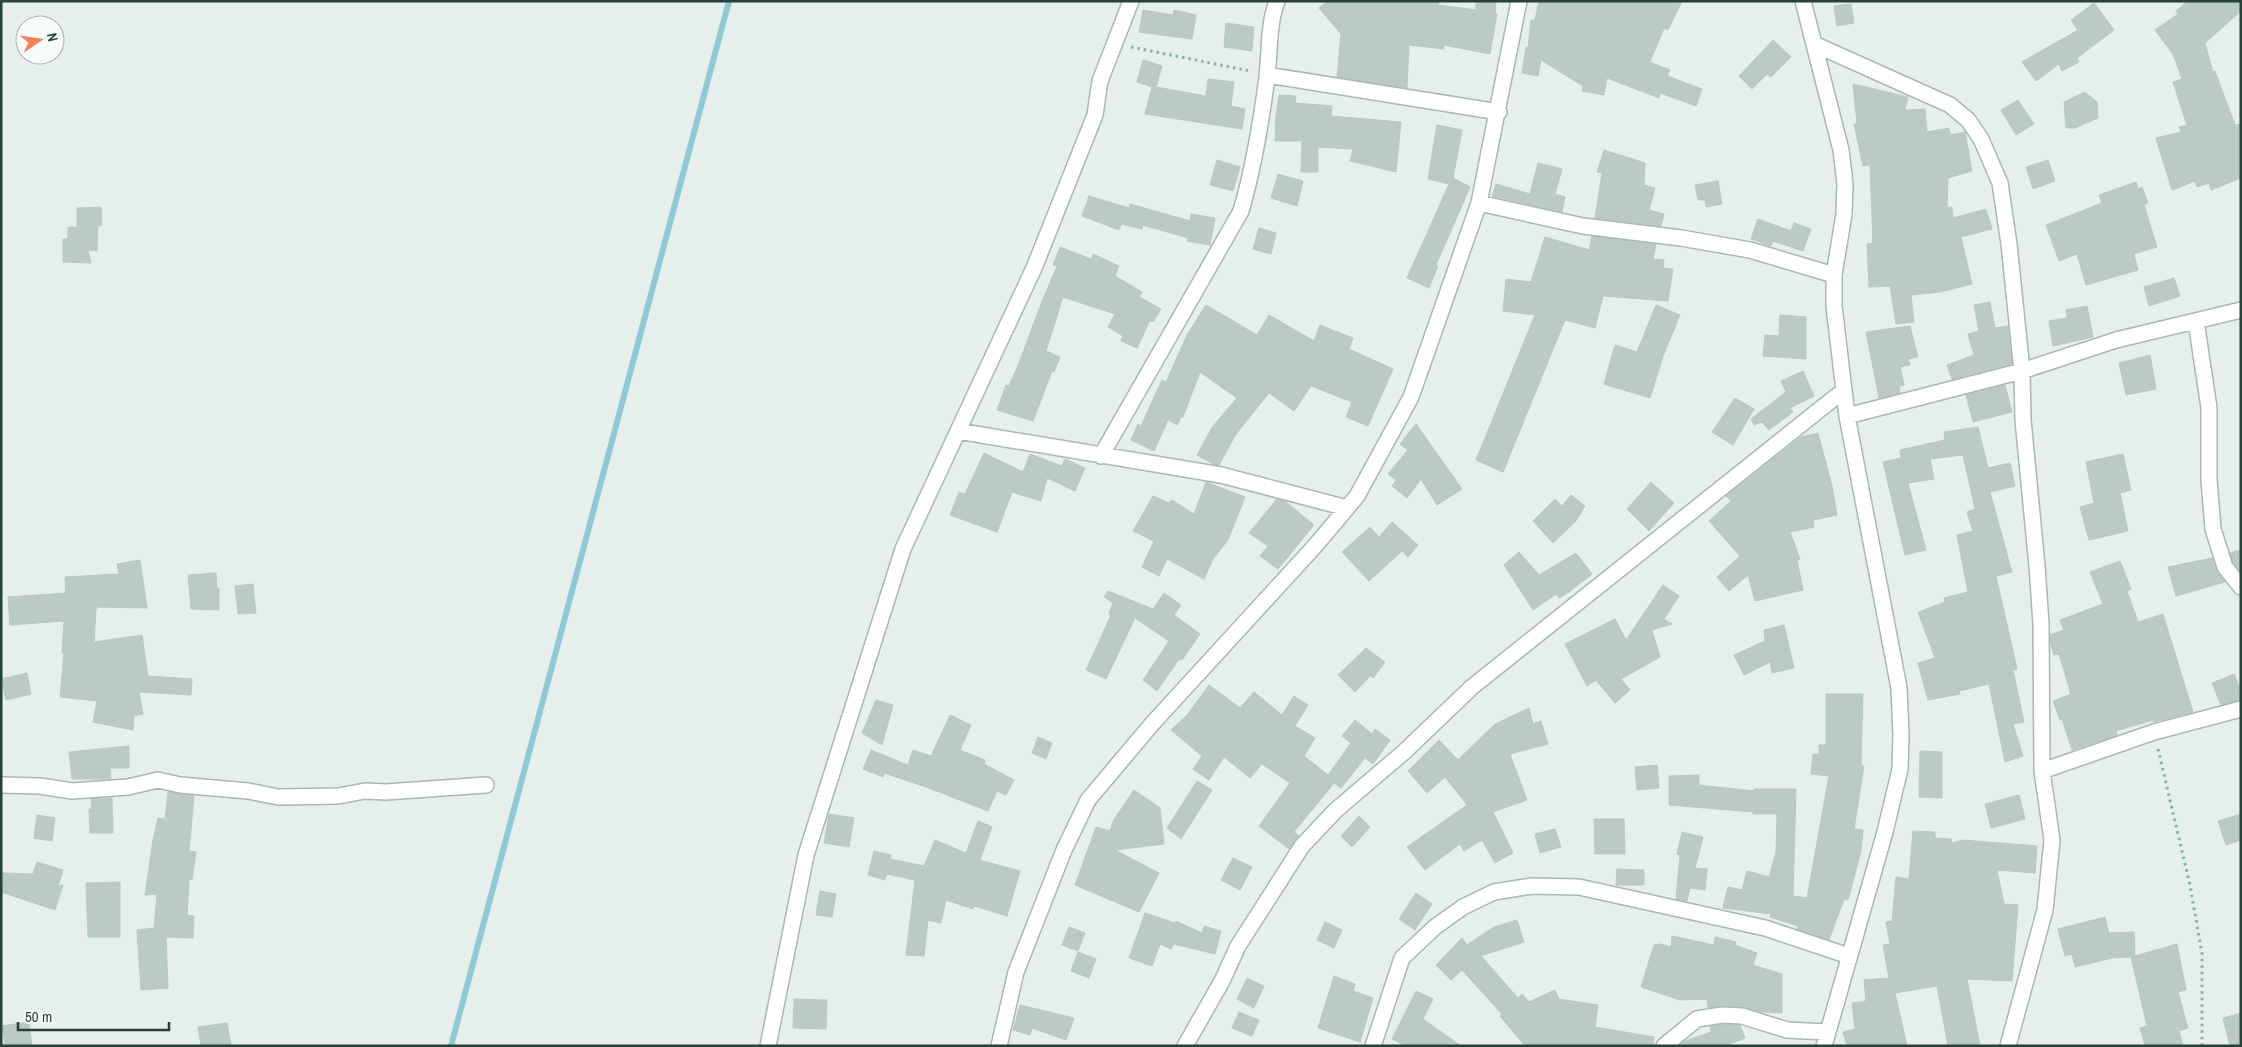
<svg xmlns="http://www.w3.org/2000/svg" width="2242" height="1047" font-family="'Archivo Narrow',sans-serif">
<style>
.lines{fill:none;stroke-linecap:round;stroke-linejoin:round}
.stream{stroke:#8ec9d4;stroke-width:6}
.building{fill:#bbcac4;stroke:#b8c9c2}
.street-casing{stroke:#a8b8b2;stroke-width:18}
.path{stroke:#86b3a5;stroke-width:3;stroke-dasharray:2.5 4;stroke-linecap:butt}
.street{stroke:#fff;stroke-width:15}
</style>
<rect width="100%" height="100%" fill="#e6efeb"/>
<g class="lines">
<path class="stream" d="M451,1046L729,1"/>
</g>
<path class="building" d="M1327,1H1439L1438,5L1476,10V1H1496L1495,13L1497,14L1490,54L1444,45V49L1409,45L1407,88L1337,77L1341,34L1319,8Z
M1539,1H1682L1668,30L1664,28L1650,62L1670,70L1667,76L1702,89L1696,106L1660,93L1659,98L1607,78L1604,95L1582,91L1583,86L1541,60L1538,76L1522,73L1526,47L1528,48L1531,20H1535Z
M2188,1H2241V11L2205,43L2213,72L2215,71L2235,125L2241,124V178L2211,190L2209,183L2197,187L2195,181L2172,190L2156,138L2181,132L2179,127L2187,125L2173,82L2182,79L2173,54L2155,30L2178,14L2176,11Z
M2094,3L2114,30L2077,58L2079,62L2062,71L2059,64L2036,81L2022,62L2078,30L2071,20Z
M1851,4L1854,23L1837,26L1834,6Z
M1143,10L1173,15L1174,10L1196,15L1192,39L1139,32Z
M1226,23L1254,27L1252,51L1224,47Z
M1773,40L1791,57L1771,77L1767,74L1752,89L1739,76Z
M1143,60L1162,66L1156,87L1206,96L1208,79L1234,82L1231,106L1245,109L1242,129L1145,114L1152,87L1137,82Z
M1853,84L1908,97L1905,110L1925,109L1927,132L1949,128L1951,135L1965,132L1972,171L1948,178L1947,208L1952,207L1953,218L1986,209L1992,229L1961,237L1972,284L1940,292L1911,295L1914,322L1896,324L1890,286L1869,287L1867,244L1873,243L1870,165L1863,166L1854,124H1857Z
M2085,92L2097,102L2098,118L2075,128H2066L2064,102Z
M1279,95L1296,96L1295,103L1332,106L1331,116L1401,122L1396,172L1350,161L1353,149L1318,147V172H1301L1302,141H1275L1276,116Z
M2018,100L2034,124L2016,135L2001,110Z
M1437,125L1462,130L1453,178L1470,187L1436,265L1438,266L1429,288L1407,278L1449,184L1428,179Z
M1604,150L1645,163L1644,185L1655,188L1649,210L1664,214L1661,226L1595,218L1602,173L1597,172Z
M1217,160L1240,167L1233,191L1210,185Z
M2048,160L2055,181L2033,189L2026,167Z
M1538,163L1562,169L1555,194L1565,197L1562,212L1492,196L1496,184L1530,194Z
M1278,174L1303,181L1297,206L1271,198Z
M1718,181L1722,204L1706,207L1705,200H1698L1695,185Z
M2136,182L2138,189L2142,187L2148,203L2144,205L2157,247L2134,254L2138,270L2086,285L2077,254L2059,261L2046,225L2102,203L2099,195Z
M1089,196L1129,208L1130,204L1190,221L1191,214L1215,218L1210,245L1187,241L1188,238L1143,225L1142,229L1121,224L1119,230L1082,216Z
M101,207L102,225L98,226L97,251L88,250L91,263L63,262V239H68V227H77V208Z
M1758,219L1791,231L1794,223L1811,229L1803,251L1773,241L1771,246L1751,239Z
M1259,228L1276,233L1271,254L1253,249Z
M1592,236L1656,244L1653,259L1664,260L1663,268L1673,269L1668,301L1603,296L1595,328L1565,320L1503,472L1476,460L1535,315L1503,311L1506,279L1531,282L1545,237L1589,250Z
M1060,247L1091,259L1093,254L1119,266L1115,276L1142,292L1139,297L1161,309L1153,322L1150,320L1137,348L1121,341L1123,336L1108,327L1115,314L1063,297L1046,351L1060,357L1054,372L1052,371L1033,421L997,410L1006,385L1009,386L1019,363L1041,304L1057,266L1053,265Z
M2174,278L2180,296L2149,306L2144,287Z
M1990,302L1995,328L2008,326L2012,364L1952,379L1947,365L1974,355L1968,334L1979,331L1974,305Z
M1206,305L1257,335L1269,315L1314,341L1320,325L1353,338L1349,349L1393,369L1368,426L1346,417L1352,402L1311,386L1294,411L1269,393L1236,434L1219,465L1213,464L1197,455L1213,426L1237,398L1200,372L1183,417L1182,416L1177,425L1168,420L1154,451L1131,440L1138,424L1141,426L1162,380L1166,382L1187,335Z
M1656,305L1680,315L1663,356L1650,398L1604,384L1615,345L1637,352Z
M2087,306L2093,337L2053,346L2049,321L2067,318L2066,310Z
M1780,315L1806,317V359L1763,356L1765,335L1779,336Z
M1910,326L1918,357L1908,359L1910,365L1900,367L1904,385L1899,386L1900,393L1879,398L1866,332Z
M2150,355L2156,389L2126,395L2119,363Z
M1803,371L1814,396L1790,408L1793,412L1769,430L1762,422L1754,425L1751,419L1786,392L1781,381Z
M2005,385L2012,412L1973,422L1966,395Z
M1735,398L1754,409L1733,445L1712,432Z
M1416,424L1462,489L1437,505L1421,479L1407,498L1392,486L1396,480L1388,474L1408,450L1400,444Z
M1978,427L1988,468L2010,463L2015,486L1990,492L2012,572L1996,576L2017,669L2013,670L2024,722L2013,724L2023,756L2005,762L1989,684L1959,691L1960,694L1928,700L1918,663L1935,658L1918,612L1945,602L1944,598L1968,592L1957,535L1973,531L1967,512L1975,509L1963,455L1930,459L1934,479L1908,483L1926,550L1905,555L1883,462L1901,458L1900,450L1945,440L1944,432Z
M1818,433L1832,486L1837,515L1813,520L1814,527L1790,532L1800,559L1797,560L1803,590L1755,601L1748,575L1729,591L1717,577L1740,556L1709,521L1731,501L1726,496L1801,437Z
M984,453L1023,472L1030,454L1062,466L1065,459L1085,468L1075,491L1047,478L1041,501L1012,492L997,532L950,515L959,492L965,494Z
M2123,454L2131,490L2120,493L2128,531L2089,540L2080,507L2094,503L2086,462Z
M1206,482L1245,497L1228,540L1213,559L1204,579L1167,559L1159,576L1142,567L1154,541L1133,531L1153,496L1169,503L1172,500L1194,514Z
M1651,482L1674,503L1649,531L1627,509Z
M1571,495L1585,506L1576,521L1553,543L1533,521L1555,499L1562,506Z
M1277,499L1285,501L1314,525L1278,569L1260,556L1268,546L1249,533Z
M1392,522L1418,545L1408,557L1402,551L1369,581L1342,552L1370,527L1379,537Z
M2241,550V572L2233,563L2230,553Z
M1519,552L1539,575L1576,553L1592,574L1569,592L1559,598L1556,594L1533,610L1504,565Z
M2212,558L2216,570L2225,582L2176,596L2168,567Z
M140,560L147,608L99,607L96,609L94,642L142,635L148,676L192,679L191,695L139,692L143,714L134,716L133,730L93,722L97,701L60,697L64,653H62L64,621L10,625L8,597L66,593L65,577L119,574L117,564Z
M2120,561L2131,589L2127,591L2138,622L2163,614L2193,712L2153,722V720L2116,731L2117,735L2072,750L2062,719L2060,720L2053,701L2071,694L2059,654L2054,655L2051,645L2050,635L2064,630L2060,620L2103,604L2090,572Z
M216,573L217,588H219V610L191,609L188,575Z
M253,584L256,613L238,614L235,586Z
M1663,585L1679,596L1664,619L1672,624L1652,630L1660,657L1621,679L1630,690L1615,703L1596,680L1587,686L1565,644L1615,619L1626,640Z
M1108,591L1153,609L1164,593L1181,605L1174,615L1200,634L1182,660L1179,659L1157,691L1143,680L1169,641L1135,618L1106,679L1086,670L1111,615L1109,614L1113,603L1104,597Z
M1784,625L1794,668L1772,673L1770,662L1744,675L1734,655L1765,641L1764,630Z
M1366,648L1385,662L1373,678L1370,676L1355,692L1338,675Z
M27,673L31,694L6,700L1,679Z
M2234,674L2241,691V699L2221,705L2212,683Z
M1209,685L1240,708L1254,692L1282,715L1294,696L1308,705L1295,726L1315,738L1304,756L1328,775L1351,743L1342,736L1355,720L1372,734L1375,729L1390,740L1373,764L1365,758L1341,788L1334,783L1294,832L1299,836L1289,849L1259,826L1290,783L1262,764L1250,778L1224,757L1209,780L1193,769L1202,756L1171,730L1187,715Z
M1826,694H1863L1861,765L1864,766L1854,829L1863,830L1861,851L1848,900L1844,899L1829,940L1797,929L1798,926L1770,917L1771,914L1723,908L1728,887L1742,890L1747,871L1769,877L1776,852L1777,814H1753V812L1669,805V776L1699,775V785L1754,791V789H1796L1793,896L1807,898L1829,776L1811,774L1813,754H1819V745H1826Z
M876,700L893,705L882,745L862,733Z
M1529,708L1533,724L1541,721L1548,744L1510,754L1527,800L1493,812L1513,853L1495,863L1482,840L1464,851L1460,844L1425,870L1407,847L1467,805L1445,777L1427,793L1408,771L1439,740L1458,760L1495,724Z
M950,715L971,725L960,750L985,760L984,764L1014,780L1006,795L997,791L988,811L926,787L884,773L883,777L863,769L871,750L908,765L913,750L931,756Z
M1038,737L1052,743L1046,759L1032,753Z
M129,746V768H110L111,779H72L69,752Z
M1920,751L1942,752V798L1919,797Z
M1657,765L1659,788L1637,790L1635,767Z
M1197,781L1212,790L1181,839L1167,828Z
M1134,790L1160,808L1164,844L1115,850L1159,873L1139,912L1075,885L1096,827L1110,831L1113,821Z
M168,792L194,796L189,851L196,852L192,880L189,879L187,915L194,916L193,938L166,937L168,988L141,990L137,930L154,928L157,894L145,895L153,840L158,818L165,819Z
M2019,795L2025,819L1991,828L1985,804Z
M112,798L113,833H90L89,809H92L91,799Z
M829,814L854,818L849,847L824,843Z
M2241,814V840L2226,845L2218,821Z
M37,815L55,818L52,841L34,838Z
M1359,816L1370,827L1352,847L1341,836Z
M1594,819H1624L1625,854H1595Z
M978,821L992,827L980,860L1020,871L1007,916L974,906L973,909L946,900L941,923L928,920L924,956L906,955L915,880L887,874L885,880L868,875L874,851L891,855L890,859L924,866L935,840L966,853Z
M1555,829L1561,847L1540,853L1535,834Z
M1913,831L1935,832V838L1951,839L1952,843L1963,840L2037,846L2035,873L1997,870L2004,904L2018,905L2012,981L1967,979L1980,1046H1948L1937,986L1895,993L1907,1046H1847L1843,1032L1855,1029L1852,1003L1866,1001L1864,980L1889,978L1883,945L1890,944L1886,922L1892,921L1896,877L1909,879Z
M1682,832L1703,837L1695,868L1707,869L1705,890L1690,888L1687,901L1676,899L1680,855L1677,854Z
M1233,858L1252,867L1240,890L1221,880Z
M37,862L63,870L58,886L63,885L55,910L1,892V873L33,874Z
M1617,869L1644,870V885H1616Z
M120,882V937H88L86,883Z
M820,891L836,894L832,917L816,915Z
M1416,893L1432,904L1415,930L1399,919Z
M1145,913L1175,923L1176,921L1202,933L1204,926L1221,931L1215,954L1174,944L1171,949L1160,944L1152,966L1129,958Z
M2105,917L2109,933L2134,932L2135,956L2177,944L2186,990L2178,992L2188,1028L2179,1031L2183,1046H2145L2140,1028L2147,1026L2131,957H2133L2112,958L2075,967L2072,954L2065,956L2058,929Z
M1517,920L1524,942L1481,956L1518,998L1522,994L1529,1002L1555,990L1559,999L1598,1005L1595,1027L1654,1037L1653,1046H1525L1500,1016L1502,1014L1462,970L1451,980L1436,965L1462,938L1467,945L1494,927Z
M1325,922L1342,930L1334,948L1317,940Z
M1069,927L1085,933L1078,951L1062,945Z
M1672,936L1714,945L1715,937L1736,942L1735,945L1757,953L1753,965L1782,974V1013L1760,1012L1742,1007L1708,1008L1707,999L1680,1000L1641,987L1654,945L1661,944L1671,947Z
M1078,952L1096,959L1089,978L1071,971Z
M1334,976L1355,984L1353,991L1373,998L1360,1042L1318,1028Z
M1247,978L1264,986L1254,1008L1237,999Z
M1416,991L1433,999L1423,1019L1461,1046H1406L1392,1039Z
M794,999L827,1000L826,1029L793,1028Z
M1020,1005L1074,1018L1066,1040L1032,1028L1030,1035L1013,1030Z
M1239,1012L1259,1020L1252,1036L1232,1028Z
M2241,1013V1046H2230L2223,1018Z
M29,1022L32,1046H5L2,1026Z
M227,1023L231,1046H201L198,1027Z
M1723,1024L1740,1025L1745,1038L1724,1046H1679L1685,1041L1711,1032L1710,1026Z"/>
<g class="lines">
<defs>
<path id="street" d="M1803,1L1841,150L1845,184L1844,214L1834,275V306L1847,416L1899,688L1901,735L1900,769L1885,832L1824,1046
M1814,44L1950,105L1968,120L1981,139L2000,183L2009,244L2022,371L2023,420L2037,566L2041,624L2042,771L2052,840L2045,910L2008,1046
M1267,75L1499,112
M1479,203L1583,226L1681,238L1750,250L1834,275
M2196,321L2209,408V480L2213,529L2225,567L2241,587
M1847,416L2022,371L2116,340L2241,310
M958,431L1221,475L1347,508
M1101,456L1241,211C1254,167 1261,123 1267,77C1270,51 1268,25 1277,1
M2042,771L2154,732L2241,709
M1,785L40,786L72,791L128,787L158,780L180,785L248,791L278,797L338,796L365,791L386,792L486,785
M768,1046L806,855L903,549L1034,268L1095,115L1100,81L1131,1
M999,1046L1016,972L1064,850L1088,800L1152,724L1315,546L1357,496L1411,397L1479,203L1519,1
M1185,1046L1222,981L1238,946L1302,846L1336,810L1404,752L1472,687L1843,391
M1373,1046L1402,958L1435,927L1463,907L1494,892L1532,886L1579,887L1765,928L1849,956
M1664,1046L1697,1019L1722,1015L1742,1016L1787,1030L1827,1032"/>
</defs>
<use href="#street" class="street-casing"/>
<path class="path" d="M1131,47L1250,71
M2158,749L2190,885L2202,954V1046"/>
<use href="#street" class="street"/>
</g>
<rect width="2242" height="1047" fill="none" stroke="#24423a" stroke-width="5"/>
<g transform="translate(40 40) rotate(77)"><circle r="24" fill="#f7fbf9" stroke="#a3b1ad"/>
<path d="M0-4L9 19L0 12L-9 19Z" fill="#f4845f"/>
<text y="-8" font-size="14" font-weight="bold" text-anchor="middle" fill="#24423a">N</text>
</g>
<path d="M18 1022v8h151v-8" fill="none" stroke="#24423a" stroke-width="2.5"/>
<text x="25" y="1022" font-size="15" fill="#24423a" stroke="#f7fbf9" stroke-width="4" paint-order="stroke">50 m</text>
</svg>
